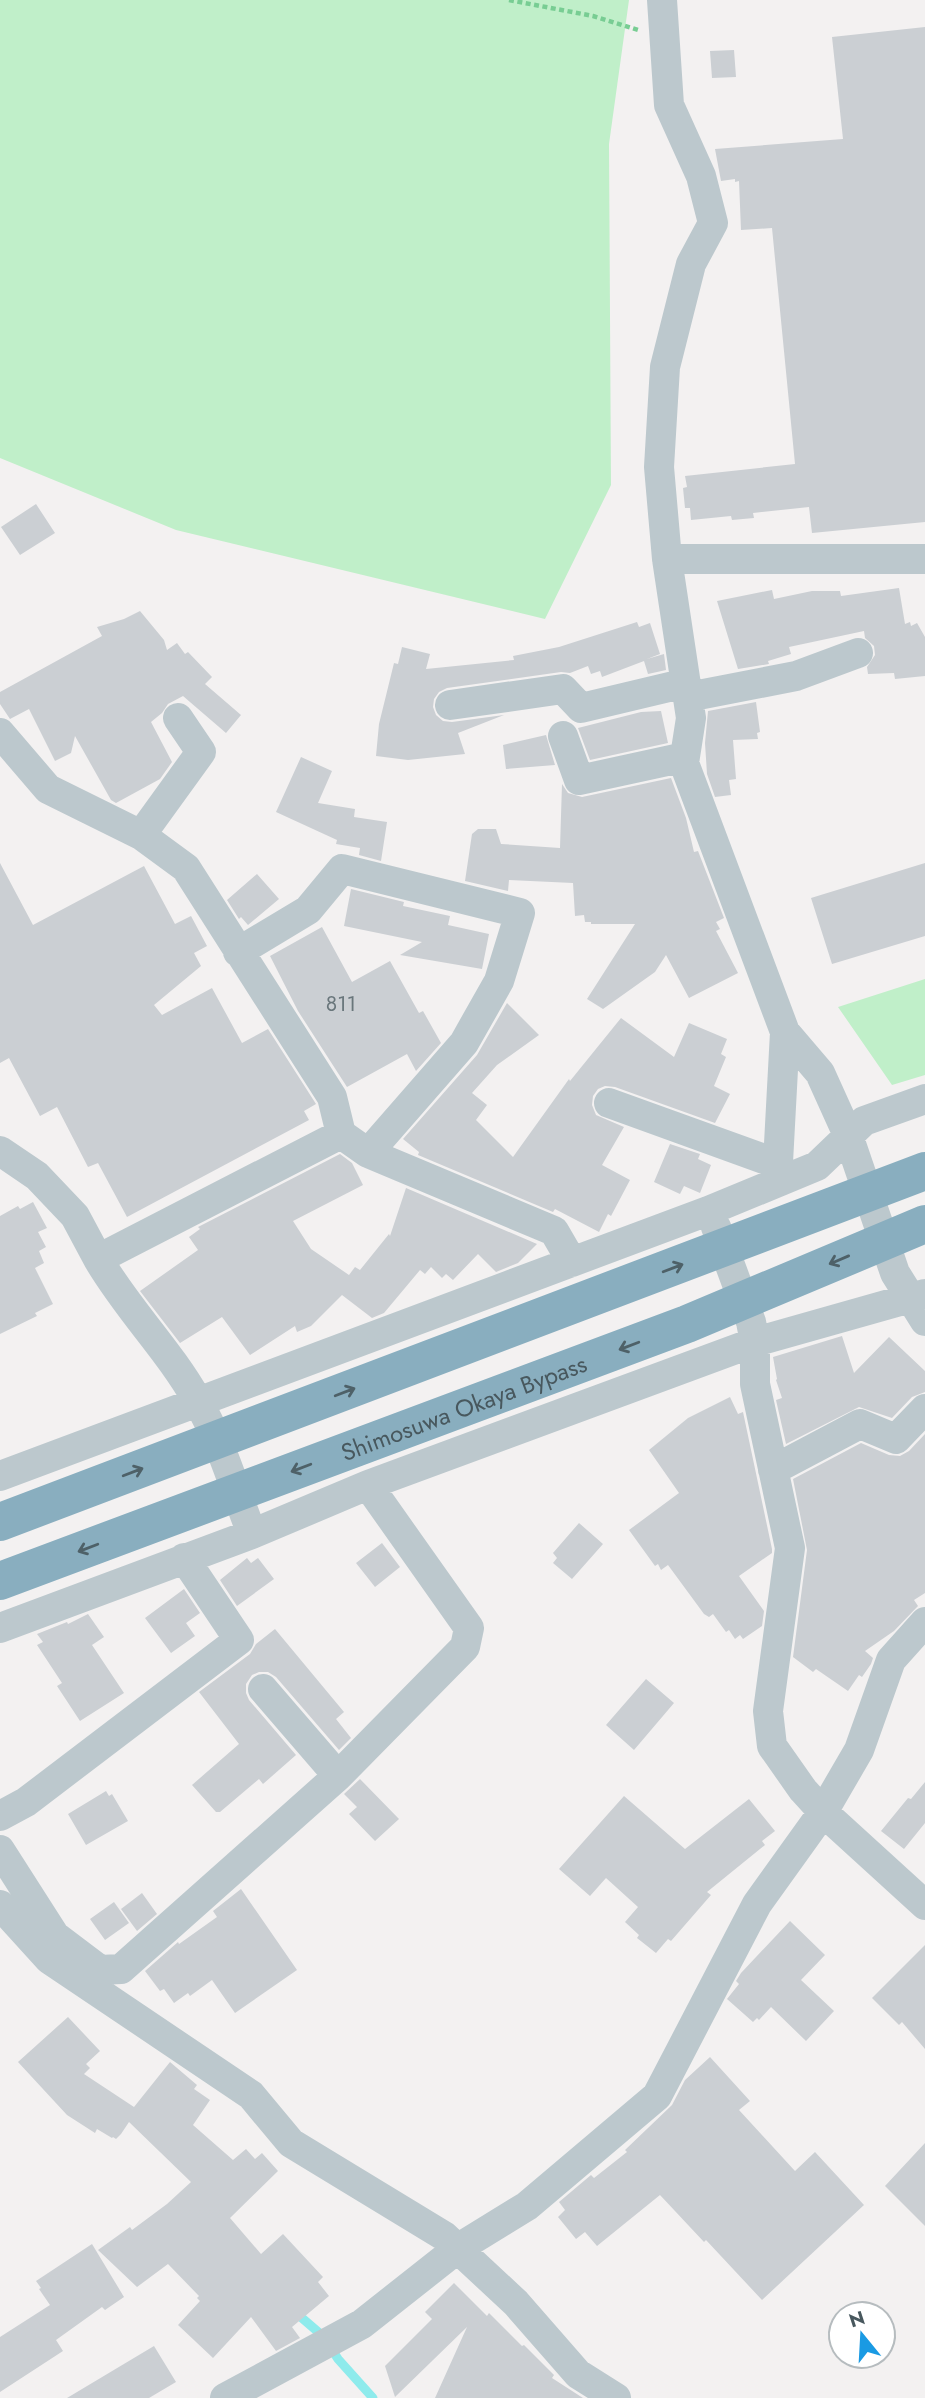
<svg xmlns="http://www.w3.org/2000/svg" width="925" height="2398" font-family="Jost,sans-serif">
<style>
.green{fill:#c0efc9}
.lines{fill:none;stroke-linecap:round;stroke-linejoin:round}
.stream{stroke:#8eebec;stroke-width:9}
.building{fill:#cbcfd3}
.path{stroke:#78cd93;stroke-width:4.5;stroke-dasharray:5 3.5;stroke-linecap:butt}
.minor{stroke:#bcc8cd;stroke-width:30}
.highway{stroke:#89aebf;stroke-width:38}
.oneway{stroke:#4e6168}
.labels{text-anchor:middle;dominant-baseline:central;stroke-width:6;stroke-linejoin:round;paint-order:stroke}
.number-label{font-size:21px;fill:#69767b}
.street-label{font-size:24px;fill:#48585e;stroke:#fff}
</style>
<rect width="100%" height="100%" fill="#f3f1f1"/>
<path class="green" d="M0,0H629L609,144L611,485L545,619L176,530L0,458Z
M925,979V1075L892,1085L838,1007Z"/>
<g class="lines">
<path class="stream" d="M295,2312L324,2337L338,2359L373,2398"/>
</g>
<path class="building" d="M925,27V522L812,533L809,507L753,513L754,518L732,520L731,516L691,520L690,508H685L683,488L687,487L685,476L795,464L772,228L741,230L739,181L735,182V179L721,181L715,149L843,139L832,37Z
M734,50L736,77L712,78L710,51Z
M36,504L55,533L20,555L1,527Z
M899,588L905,624L910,622L911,626L917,623L925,637V676L895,679L894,673L868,674L867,667L875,655L874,646L865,638L864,631L789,647L791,654L768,661L769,664L738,669L717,601L772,590L774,599L812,591H840L841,596Z
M140,611L164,640L167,650L177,643L185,654L188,652L212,677L205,684L241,715L226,733L183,696L168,704L162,713L151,722L172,762L160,779L116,803L111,800L75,736L71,753L55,761L29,709L10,719L0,704V692L102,636L97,627L124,619Z
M637,622L639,627L650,623L660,654L647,659L664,654L666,670L648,674L644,661L602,677L600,671L591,674L588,666L570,673L561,672L447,688L439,692L434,699L433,707L436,715L443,721L452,722L504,715L458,733L465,754L408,760L376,756L379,724L394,663L398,664L402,647L430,654L426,669L514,660L513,656L559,647Z
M756,702L760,732L757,733L758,739L733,740L736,779L729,780L731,795L715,797L707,774L705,743L708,711Z
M661,711L668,743L590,760L578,728L641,712Z
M546,735L555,765L506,769L503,745Z
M301,757L332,771L318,803L355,809L354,817L387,822L381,861L359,855L360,848L336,844L337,840L276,812Z
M671,778L686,818L694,852L698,851L724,918L716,922L720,929L716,931L738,973L689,998L666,955L655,972L603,1009L587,999L635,924H591V922H585L584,915L575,916L573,883L509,880L508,891L465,881L472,834L478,829H496L501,844L560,848L562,784L568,793L582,797Z
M0,863L33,925L144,866L175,924L191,916L207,946L194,953L201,966L154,1005L162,1015L212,988L242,1043L268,1029L316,1104L304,1111L309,1120L127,1217L98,1163L88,1167L57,1107L40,1116L9,1058L0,1063Z
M925,863V936L832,964L811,898Z
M257,874L279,899L248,925L241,917L239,919L227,900Z
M351,889L404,902L403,906L450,916L448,925L489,934L482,969L400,955L422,942L344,926Z
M322,927L352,982L390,961L419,1013L423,1011L441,1043L416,1071L407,1054L347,1087L298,1011L270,956Z
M507,1003L539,1035L497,1065L472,1093L487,1105L476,1120L513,1157L569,1079L570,1081L621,1018L674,1057L689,1023L727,1039L721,1054L726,1057L714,1086L730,1094L715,1123L615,1087L605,1086L598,1089L593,1096L592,1105L596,1115L624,1127L602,1165L630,1180L611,1216L608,1214L599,1232L555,1209L553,1212L418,1155L419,1152L403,1139L477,1055Z
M670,1144L700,1154L698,1159L711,1165L700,1193L684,1186L680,1194L654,1182Z
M340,1154L352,1163L363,1185L293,1221L311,1249L349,1275L355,1267L360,1270L389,1234L390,1236L406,1188L537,1244L518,1263L496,1272L478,1254L453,1280L446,1274L442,1278L431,1267L425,1274L420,1270L384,1313L372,1318L342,1295L311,1326L297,1332L295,1326L250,1355L222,1317L180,1343L140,1291L198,1250L189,1237L200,1229L198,1227Z
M33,1202L47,1228L38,1232L46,1247L39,1251L44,1263L35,1268L53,1304L35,1313L37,1316L0,1334V1216L18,1206L20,1209Z
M842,1336L854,1373L889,1337L925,1371V1392L912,1397L892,1418L859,1407L786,1444L776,1400L782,1398L776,1380L777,1379L773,1357Z
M730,1397L738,1414L743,1412L772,1549V1553L739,1576L764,1611L762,1626L743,1639L740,1635L735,1639L729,1630L726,1632L713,1614L709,1617L704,1614L668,1565L661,1570L658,1564L655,1566L629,1530L679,1493L649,1450L688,1418Z
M925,1434V1593L914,1600L918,1606L894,1631L865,1651L873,1658L871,1664L862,1677L859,1675L848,1691L816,1669L813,1672L793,1657L807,1550L793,1479L861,1443L889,1455L900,1456L909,1451Z
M579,1523L603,1544L572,1579L553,1563L557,1558L553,1553Z
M382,1543L400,1567L375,1587L356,1563Z
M247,1558L251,1563L258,1558L274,1579L237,1606L220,1580Z
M184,1589L200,1613L186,1623L195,1636L171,1653L145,1618Z
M88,1614L104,1637L92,1645L124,1693L80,1721L57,1686L62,1683L37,1645L43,1642L37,1634L67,1622L68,1624Z
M275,1629L344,1712L336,1719L351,1738L339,1750L276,1677L268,1672H259L252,1675L246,1684V1693L249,1700L296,1755L263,1784L259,1779L220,1812H216L192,1785L239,1744L199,1692L250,1654L256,1644Z
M646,1679L674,1703L634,1750L606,1725Z
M360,1779L399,1819L375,1841L349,1814L357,1807L344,1794Z
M925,1782V1823L904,1849L881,1831L908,1798L911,1799Z
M106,1791L109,1796L112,1794L128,1821L86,1845L68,1814Z
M624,1796L685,1849L749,1799L775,1831L762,1841L765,1845L707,1892L711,1895L671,1941L668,1939L656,1953L637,1938L639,1935L625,1922L638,1907L606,1878L590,1896L559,1869Z
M241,1889L297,1970L235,2013L212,1980L190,1996L188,1993L174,2003L164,1989L160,1991L145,1971L178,1942L179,1944L217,1917L213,1911Z
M142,1893L157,1914L137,1931L121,1909Z
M114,1902L129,1923L105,1940L90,1919Z
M790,1921L825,1955L801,1980L834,2011L806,2041L771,2007L759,2020L757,2018L753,2022L727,1999L739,1984L736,1981L741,1973Z
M925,1945V2049L902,2022L899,2025L872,1998Z
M68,2017L100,2051L86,2064L90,2068L84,2074L134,2107L170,2062L197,2085L194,2089L210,2100L193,2125L233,2160L246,2149L255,2159L262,2153L278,2171L230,2218L261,2254L283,2234L323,2277L318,2282L329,2296L292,2327L300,2338L276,2351L251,2317L213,2358L178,2325L200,2301L197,2298L199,2296L168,2264L137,2287L98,2250L130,2227L132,2230L167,2204L191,2182L129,2122L121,2134L116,2139L113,2137L112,2138L97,2129L95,2133L67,2115L18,2062Z
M710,2057L750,2101L739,2110L795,2171L815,2152L864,2205L762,2300L706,2240L704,2242L660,2195L597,2246L585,2232L576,2239L558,2217L565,2210L559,2202L591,2175L594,2178L627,2152L625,2150L672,2105L685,2080Z
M925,2143V2226L885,2186Z
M92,2244L124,2297L105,2310L102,2307L56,2340L63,2351L0,2392V2337L50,2305L39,2289L41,2288L36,2281Z
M454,2283L487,2316L489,2313L522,2346L524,2345L554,2375L552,2378L583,2398H435L467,2327L395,2397L385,2366L432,2319L425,2312Z
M154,2346L176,2382L149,2398H67Z"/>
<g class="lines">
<path class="path" d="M509,0L593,16L638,30"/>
<path class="minor" d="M662,0L669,105L701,176L713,223L691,264L665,367L659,467L667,559L691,718L684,763L785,1032L820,1073L848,1135L895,1273L925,1321
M667,559H925
M688,697L796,676L858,653
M450,705L563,689L581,708L686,683
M0,733L48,789L141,835L186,868L332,1097L341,1134L368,1153L554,1231L572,1262
M563,736L579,780L685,757
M141,835L201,752L178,718
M238,952L308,910L342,869L520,913L499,981L464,1043L368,1153
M609,1103L778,1164
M0,1151L37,1176L75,1216L98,1259L341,1134
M777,1181L785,1032
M716,1227L751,1322L755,1342V1384L790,1548L768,1711L772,1746L803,1790L823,1812L925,1905
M98,1259C127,1309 169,1350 197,1400C221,1441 235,1490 252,1534
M773,1470L860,1424L896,1439L925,1409
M0,1476L708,1211L817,1166L864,1121L925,1099
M0,1628L252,1534L368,1485L755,1342L925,1294
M263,1689L338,1776
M0,1816L26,1802L239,1640L184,1558
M0,1850L55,1936L100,1970L121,1969L338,1776L465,1647L469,1628L368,1485
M0,1905L49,1959
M55,1936L49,1959L251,2095L291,2143L444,2236L516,2303L578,2374L616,2398
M225,2398L362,2324L457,2249L527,2206L657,2096L757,1904L823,1812L859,1750L891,1660L925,1622"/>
<g class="highway">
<path d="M0,1522L925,1171"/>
<path id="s1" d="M0,1581L687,1324L925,1224"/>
</g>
</g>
<defs><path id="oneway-shaft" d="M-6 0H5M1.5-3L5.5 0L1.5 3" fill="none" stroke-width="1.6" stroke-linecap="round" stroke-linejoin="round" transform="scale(1.75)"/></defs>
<g class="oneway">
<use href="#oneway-shaft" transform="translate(839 1260) rotate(157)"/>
<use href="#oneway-shaft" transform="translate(673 1268) rotate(-21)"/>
<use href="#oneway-shaft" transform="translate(629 1346) rotate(159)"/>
<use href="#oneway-shaft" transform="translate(345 1392) rotate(-21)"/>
<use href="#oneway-shaft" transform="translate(301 1468) rotate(159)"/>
<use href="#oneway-shaft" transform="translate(133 1472) rotate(-21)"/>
<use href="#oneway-shaft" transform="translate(88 1548) rotate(159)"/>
</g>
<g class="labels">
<g class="number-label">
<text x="341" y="1004">811</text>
</g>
<g class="street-label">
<text stroke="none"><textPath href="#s1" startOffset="495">Shimosuwa Okaya Bypass</textPath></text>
</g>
</g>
<g transform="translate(862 2335) rotate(342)"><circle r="33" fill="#ffffff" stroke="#b6bcbf" stroke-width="2"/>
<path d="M0-5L12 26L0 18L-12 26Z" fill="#1a9ae3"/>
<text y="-10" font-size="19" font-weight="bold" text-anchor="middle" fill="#48585e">N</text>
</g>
</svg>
